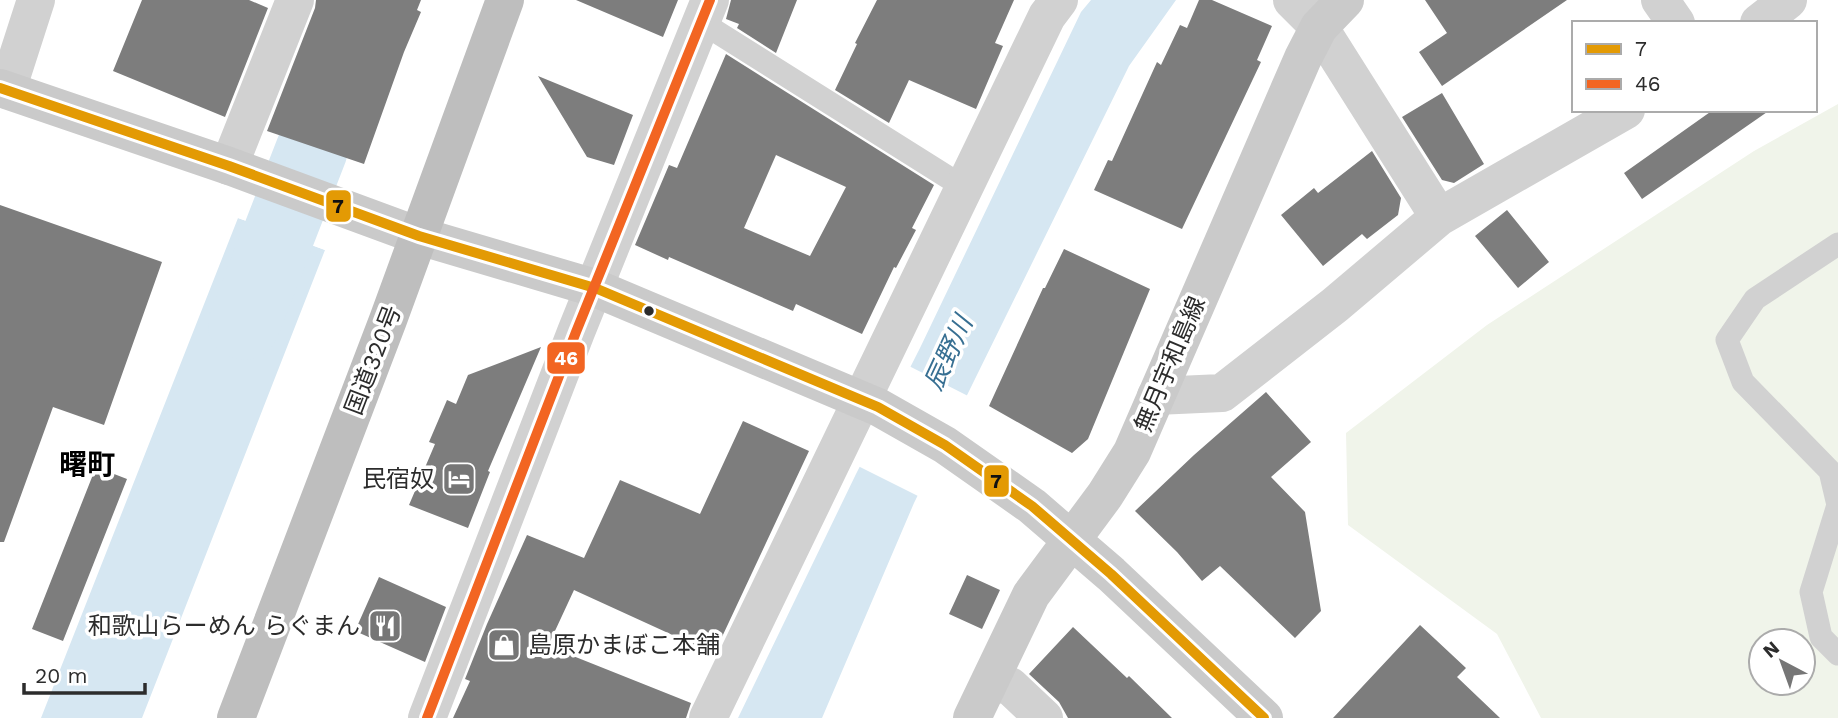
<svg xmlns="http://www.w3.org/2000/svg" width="1838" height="718" font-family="'Work Sans','Noto Sans JP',sans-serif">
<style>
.green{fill:#f0f4ea;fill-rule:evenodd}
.water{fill:#d6e7f2}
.pier{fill:#fff}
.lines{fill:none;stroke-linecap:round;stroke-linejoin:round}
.river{stroke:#d6e7f2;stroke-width:72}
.building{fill:#7d7d7d;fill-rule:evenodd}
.lane{stroke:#d1d1d1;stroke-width:23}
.street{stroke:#d1d1d1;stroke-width:38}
.secondary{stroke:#cacaca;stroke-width:38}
.highway{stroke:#bebebe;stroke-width:38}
.bus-1-casing{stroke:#fff;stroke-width:16}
.bus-2-casing{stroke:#fff;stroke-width:16}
.bus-1{stroke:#e39a04;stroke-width:10}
.bus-2{stroke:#f26522;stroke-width:10}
.bus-dot{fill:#2c2c2c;stroke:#fff;stroke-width:2.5}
.labels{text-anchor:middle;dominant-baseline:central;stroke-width:7;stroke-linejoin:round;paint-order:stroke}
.street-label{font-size:24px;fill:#2c2c2c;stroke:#fff}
.poi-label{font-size:24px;fill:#2c2c2c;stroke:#fff;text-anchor:end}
.water-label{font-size:26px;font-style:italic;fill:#376f92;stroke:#fff}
.quarter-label{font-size:28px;font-weight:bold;fill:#000;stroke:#fff}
.line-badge{stroke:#fff;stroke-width:2.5}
.badge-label{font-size:19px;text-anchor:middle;font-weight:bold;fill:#fff}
.pale-badge-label{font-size:19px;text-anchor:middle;font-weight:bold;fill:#111}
</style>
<rect width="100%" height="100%" fill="#fff"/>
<path class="green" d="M1838,104V718H1541L1497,634L1348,525L1346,433L1487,325L1754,151ZM1761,641H1803V683H1761Z"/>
<path class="water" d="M1091,0H1176L1129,66L914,503L822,718H738L856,474L920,348L1081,12Z
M238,218L325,250L142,718H41Z"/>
<path class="pier" d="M239,215L326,247L325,250L238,218Z
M907,365L970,397L920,497L856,465Z"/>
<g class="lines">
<path class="river" d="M244,324L312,149"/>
</g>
<path class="building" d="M142,0H249L268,8L225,117L113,71Z
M316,0H421L417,10L421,12L404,52L364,164L267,131L315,8Z
M576,0H678L663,37Z
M731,0H797L776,53L737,28L739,24L726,19Z
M877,0H1014L995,43L1003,46L976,109L909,80L889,123L835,90L857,44L855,43Z
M1199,0H1212L1272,26L1257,60L1261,62L1182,229L1094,190L1108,160L1112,161L1157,62L1161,65L1180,25L1187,28Z
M1425,0H1567L1442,86L1419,52L1447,33Z
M726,54L934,185L912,228L916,230L896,268L894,267L862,334L796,304L793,311L669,257L668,260L635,245L669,165L677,168ZM776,155L846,187L810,256L744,228Z
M538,76L633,115L614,165L587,157Z
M1442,93L1484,164L1454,183L1442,180L1402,117Z
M1713,110H1770L1642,199L1624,173Z
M1372,151L1401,198L1398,215L1367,239L1362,234L1323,266L1281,215L1314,188L1318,193Z
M0,205L162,262L104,425L53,407L4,542H0Z
M1507,210L1549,262L1518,288L1475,236Z
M1064,249L1150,289L1088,439L1072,453L989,406L1043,288H1045Z
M541,347L488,471L490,472L468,528L409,505L435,444L429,442L447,400L456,404L468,375Z
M1266,392L1311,442L1271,477L1305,512L1321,611L1295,638L1220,566L1202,581L1177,552L1135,511L1194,455Z
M743,421L809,451L714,654L574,590L548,646L691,703L686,718H453L470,681L465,679L487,624L527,535L584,558L620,480L700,514Z
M96,467L127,479L63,641L32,629Z
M967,575L1000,590L982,629L949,614Z
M379,577L446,607L425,662L355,631Z
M1420,625L1466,668L1457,677L1500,718H1333Z
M1073,627L1127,678L1129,676L1172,718H1068L1059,702L1029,674Z"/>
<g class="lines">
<path class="lane" d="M701,22L965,188
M1838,244L1755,299L1727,340L1743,382L1830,471L1838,505L1811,592L1821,637L1838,654"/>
<path class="street" d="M1292,0L1319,27L1439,217
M1660,0L1676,23
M1759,23L1788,0
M7,90L36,0
M229,166L295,0
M1156,396L1222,393L1335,305L1439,217L1626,110
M990,682L1010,686L1044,718
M427,718L576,332L710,0
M708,718L1047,16L1059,0"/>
<path class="secondary" d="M0,88L229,166L419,236L595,288L878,407L945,445L1032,506L1111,574L1264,718
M972,718L1031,595L1105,495L1132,452L1303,58L1319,27L1345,0"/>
<path class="highway" d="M236,718L388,320L505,0"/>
<defs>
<path id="bus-1" d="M0,88L229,166L419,236L595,288L878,407L945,445L1032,506L1111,574L1264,718"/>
<path id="bus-2" d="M427,718L576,332L710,0"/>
</defs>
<use href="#bus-1" class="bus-1-casing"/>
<use href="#bus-2" class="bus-2-casing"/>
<use href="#bus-1" class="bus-1"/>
<use href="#bus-2" class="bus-2"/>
</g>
<defs>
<symbol id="hotel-square" viewBox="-11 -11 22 22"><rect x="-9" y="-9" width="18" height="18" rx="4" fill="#767676" stroke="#fff"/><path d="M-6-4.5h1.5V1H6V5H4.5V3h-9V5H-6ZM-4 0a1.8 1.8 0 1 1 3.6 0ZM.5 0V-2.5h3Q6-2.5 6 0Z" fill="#fff"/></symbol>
<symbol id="restaurant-square" viewBox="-11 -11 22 22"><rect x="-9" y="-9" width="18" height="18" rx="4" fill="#767676" stroke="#fff"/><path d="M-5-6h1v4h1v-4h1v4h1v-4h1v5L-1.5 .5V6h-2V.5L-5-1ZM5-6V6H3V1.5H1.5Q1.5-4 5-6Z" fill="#fff"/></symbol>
<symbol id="shop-square" viewBox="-11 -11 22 22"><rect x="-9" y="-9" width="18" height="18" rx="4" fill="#767676" stroke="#fff"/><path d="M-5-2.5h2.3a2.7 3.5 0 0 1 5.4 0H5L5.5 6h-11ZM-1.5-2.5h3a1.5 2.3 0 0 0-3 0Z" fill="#fff"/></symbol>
</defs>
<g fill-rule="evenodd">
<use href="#hotel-square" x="440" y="460" width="38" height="38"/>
<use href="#restaurant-square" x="366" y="607" width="38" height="38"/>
<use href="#shop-square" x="485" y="626" width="38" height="38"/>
</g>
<circle class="bus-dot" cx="649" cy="311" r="6"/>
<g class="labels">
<g class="street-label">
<text transform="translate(373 360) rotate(-69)">国道320号</text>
<text transform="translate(1170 364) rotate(-67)">無月宇和島線</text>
</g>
<g class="poi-label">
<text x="434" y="479">民宿奴</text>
<text x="360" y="626">和歌山らーめん らぐまん</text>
<text x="528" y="645" text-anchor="start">島原かまぼこ本舗</text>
</g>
<g class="water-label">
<text transform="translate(948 353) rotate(-65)">辰野川</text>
</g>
<g class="quarter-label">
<text x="87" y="464">曙町</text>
</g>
</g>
<g class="line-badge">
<rect x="325" y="189" width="27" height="34" rx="7" fill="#e39a04"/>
<rect x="546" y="341" width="40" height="34" rx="7" fill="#f26522"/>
<rect x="983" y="464" width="27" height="34" rx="7" fill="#e39a04"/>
</g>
<g class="badge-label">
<text x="566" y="365">46</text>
</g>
<g class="pale-badge-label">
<text x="338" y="213">7</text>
<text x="996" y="488">7</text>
</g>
<rect x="1572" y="21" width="245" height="91" fill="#ffffff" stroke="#ababab" stroke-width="2"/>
<rect x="1586" y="44" width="35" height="10" fill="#e39a04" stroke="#ababab" stroke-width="2"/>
<text x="1635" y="56" font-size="21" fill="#2c2c2c">7</text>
<rect x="1586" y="79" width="35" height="10" fill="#f26522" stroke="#ababab" stroke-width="2"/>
<text x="1635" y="91" font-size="21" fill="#2c2c2c">46</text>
<g transform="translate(1782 662) rotate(319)"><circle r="33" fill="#ffffff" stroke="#ababab" stroke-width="2"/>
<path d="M0-5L12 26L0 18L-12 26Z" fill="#767676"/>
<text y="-10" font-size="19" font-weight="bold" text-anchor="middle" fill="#2c2c2c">N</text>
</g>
<path d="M24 683v10h121v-10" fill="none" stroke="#2c2c2c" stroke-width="3.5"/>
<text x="35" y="683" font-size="21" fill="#2c2c2c" stroke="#ffffff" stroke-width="5" paint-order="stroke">20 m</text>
</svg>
